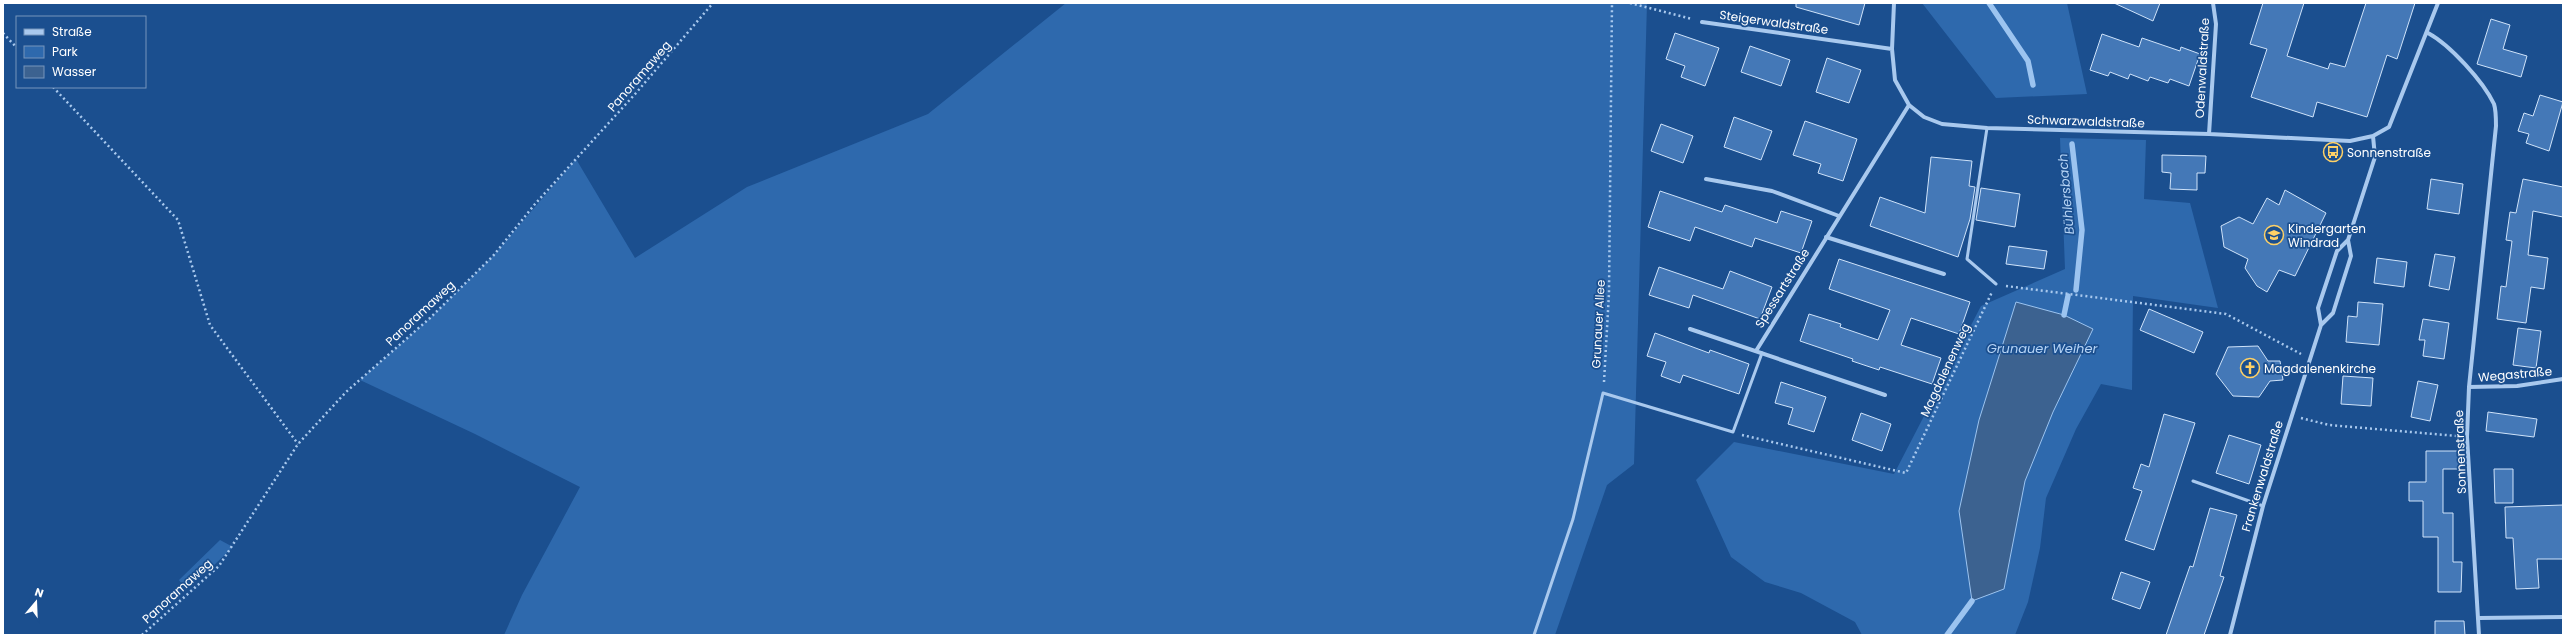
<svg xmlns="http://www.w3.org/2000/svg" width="2566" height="638" font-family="Poppins,sans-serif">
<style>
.green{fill:#2e69ad}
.water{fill:#3c6290;stroke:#9cc4f0}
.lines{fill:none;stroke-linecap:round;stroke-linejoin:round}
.stream{stroke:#9cc4f0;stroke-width:5.5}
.building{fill:#4478b7;stroke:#cfe3fa}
.path{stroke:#a9c9ee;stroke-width:2.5;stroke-dasharray:2 3;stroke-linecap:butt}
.service{stroke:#a9c9ee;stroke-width:3}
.minor{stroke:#a9c9ee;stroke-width:4}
.labels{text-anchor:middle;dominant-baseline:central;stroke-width:3.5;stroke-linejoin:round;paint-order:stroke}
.street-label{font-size:12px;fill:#fff;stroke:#1b4f8f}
.poi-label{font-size:12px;fill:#fff;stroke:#1b4f8f;text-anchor:start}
.water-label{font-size:13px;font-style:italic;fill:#b5d3f5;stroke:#1b4f8f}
</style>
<rect width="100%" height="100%" fill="#1b4f8f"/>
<path class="green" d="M1066,3H1647L1634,464L1607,485L1555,635H504L522,595L580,487L475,434L360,380L430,318L493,256L576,159L635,258L747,187L928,114Z
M1922,3H2067L2087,94L1996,98Z
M2060,138L2146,140L2144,199L2190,203L2218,308L2133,296L2132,390L2101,384L2076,429L2046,498L2040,548L2028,602L2015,635H1862L1855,622L1801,593L1765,582L1731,557L1696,480L1734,442L1894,474L1981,306L2065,269Z
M220,540L233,547L212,567L185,589L179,580Z"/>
<path class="water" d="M2016,302L2064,315L2093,329L2053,412L2025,481L2004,589L1972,601L1959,511L1979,420Z"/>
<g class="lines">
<path class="stream" d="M1989,3L2028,61L2033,85
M2072,144L2082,230L2076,290
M2064,315L2068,296
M1947,635L1972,601"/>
</g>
<path class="building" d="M1796,3H1865L1859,25L1796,7Z
M2114,3H2160L2153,21Z
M2263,3H2304L2287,56L2328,69L2330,63L2345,67L2366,3H2415L2397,59L2387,55L2367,117L2317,102L2313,117L2251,97L2267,49L2250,44Z
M2491,19L2510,25L2503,49L2527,56L2521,77L2477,64Z
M1675,33L1719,48L1705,86L1681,77L1685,66L1666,59Z
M2102,34L2139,47L2142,38L2180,51L2181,47L2200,54L2189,86L2170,79L2168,83L2150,77L2148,81L2130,74L2128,79L2110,72L2108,76L2090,70Z
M1750,46L1790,60L1781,86L1741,72Z
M1827,58L1861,70L1849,103L1816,92Z
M2540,95L2563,102L2549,151L2526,143L2529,134L2518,131L2524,113L2533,116Z
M1734,117L1772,131L1761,160L1724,147Z
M1805,121L1857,139L1843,181L1818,173L1821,164L1793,155Z
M1661,124L1693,136L1683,163L1651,151Z
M2162,155L2206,156L2205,173H2197V190L2170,189L2171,173L2162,172Z
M1931,157L1972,161L1969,186L1975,187L1970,219L1958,257L1870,226L1880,197L1925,213Z
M2431,179L2463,184L2459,214L2427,209Z
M2523,179L2563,187V217L2533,211L2528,255L2548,258L2544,289L2531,287L2526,323L2497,319L2501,286L2506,287L2512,241L2506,240L2510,212L2516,213Z
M1981,188L2020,194L2015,227L1976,220Z
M2285,190L2326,213L2295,276L2279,270L2267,292L2257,286L2245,268L2248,259L2224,247L2221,226L2239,217L2253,224L2267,198L2279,205Z
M1660,191L1722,212L1725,205L1777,223L1781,211L1812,221L1801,253L1755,238L1752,247L1695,227L1690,241L1648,227Z
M2009,246L2047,251L2044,269L2006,264Z
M2435,254L2455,257L2449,290L2429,286Z
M2377,258L2407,262L2404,287L2374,283Z
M1839,259L1970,302L1959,334L1911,318L1901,345L1941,358L1932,384L1880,367L1879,370L1852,361L1853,359L1800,341L1809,314L1841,324L1840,327L1878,340L1890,310L1829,289Z
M1659,267L1723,289L1730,271L1772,287L1760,319L1693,295L1689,308L1649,295Z
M2358,302L2383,304L2379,345L2346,342L2348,316L2357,317Z
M2149,309L2203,332L2194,353L2140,330Z
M2423,319L2449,323L2444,359L2423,356L2425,340H2419Z
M2518,328L2541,331L2536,368L2513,365Z
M1655,333L1709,353L1710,350L1749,364L1739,394L1683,375L1680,383L1661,376L1666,362L1647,356Z
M2258,346L2268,361H2280L2283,380L2270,381L2259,397L2233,396L2216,374L2228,347Z
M2343,376L2373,378L2371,406L2341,404Z
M2418,381L2438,385L2430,421L2411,417Z
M1781,382L1826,397L1814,432L1788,424L1793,408L1775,403Z
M2488,412L2537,419L2534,437L2486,431Z
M1861,413L1891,424L1882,451L1852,440Z
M2164,414L2195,423L2154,550L2125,540L2142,491L2133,488L2141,464L2149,467Z
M2229,435L2261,445L2249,484L2216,473Z
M2426,451H2460L2459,469H2443V513H2453V562H2462L2461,592H2438V537H2423V501H2409V482H2426Z
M2494,469H2513V503H2495Z
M2563,505V559H2537L2539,588L2516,589L2513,538H2506L2505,507Z
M2210,508L2237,515L2220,576L2224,577L2212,612L2204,635H2166L2190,566L2193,567Z
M2121,572L2150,582L2140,609L2112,599Z
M2435,621H2464L2465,635H2435Z"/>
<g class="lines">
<path class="path" d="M1630,3L1692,19
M3,33L17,48
M53,87L178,220L210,325L298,444
M2006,286L2226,314L2301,354
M1604,382L1609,293L1612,3
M2301,418L2329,425L2457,436
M1742,435L1906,473L1992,292
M142,635L219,566L298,444L346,392L430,318L493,256L535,204L636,93L713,3"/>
<path class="service" d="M1987,128L1967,259L1996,284
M2193,481L2263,506
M1534,635L1573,519L1603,393L1733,432L1762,353"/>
<path class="minor" d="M1894,3L1892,49L1895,80L1909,105L1924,117L1942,124L1987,128L2209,134L2350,141L2373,136L2389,127L2438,3
M1702,22L1892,49
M2428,33C2450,45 2483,81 2494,104C2496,110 2496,119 2496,126L2469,387L2467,437L2479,635
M2209,134L2216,24L2213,3
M1706,179L1772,191L1839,216
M1826,237L1944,274
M2321,325L2333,313L2351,256L2348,240
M1690,329L1885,395
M1756,351L1909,105
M2469,387L2517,386L2563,379
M2479,618L2563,617
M2230,635L2263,506L2321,325L2318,308L2337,251L2348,240L2375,157L2373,136"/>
</g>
<defs>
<symbol id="bus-ring" viewBox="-11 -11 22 22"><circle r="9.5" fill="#1b4f8f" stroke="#ffd166" stroke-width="1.5"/><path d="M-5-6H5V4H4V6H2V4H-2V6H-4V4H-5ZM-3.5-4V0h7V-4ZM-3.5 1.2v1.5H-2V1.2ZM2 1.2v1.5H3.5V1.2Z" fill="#ffd166"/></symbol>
<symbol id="school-ring" viewBox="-11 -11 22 22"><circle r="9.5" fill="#1b4f8f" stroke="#ffd166" stroke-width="1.5"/><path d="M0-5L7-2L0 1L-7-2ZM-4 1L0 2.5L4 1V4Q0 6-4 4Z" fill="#ffd166"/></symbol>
<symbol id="church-ring" viewBox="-11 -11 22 22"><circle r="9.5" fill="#1b4f8f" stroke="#ffd166" stroke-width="1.5"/><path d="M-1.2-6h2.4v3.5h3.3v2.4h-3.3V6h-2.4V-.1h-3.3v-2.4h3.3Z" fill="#ffd166"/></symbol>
</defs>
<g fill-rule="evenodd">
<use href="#bus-ring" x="2322" y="141" width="22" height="22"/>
<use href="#school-ring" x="2263" y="224" width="22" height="22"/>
<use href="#church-ring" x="2239" y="357" width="22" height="22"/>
</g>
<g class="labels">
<g class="street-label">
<text transform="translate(1774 22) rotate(8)">Steigerwaldstraße</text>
<text transform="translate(2202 68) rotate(-87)">Odenwaldstraße</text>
<text transform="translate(639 76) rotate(-49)">Panoramaweg</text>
<text transform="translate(2086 121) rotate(2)">Schwarzwaldstraße</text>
<text transform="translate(1782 288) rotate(-58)">Spessartstraße</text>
<text transform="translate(420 313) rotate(-43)">Panoramaweg</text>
<text transform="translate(1598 324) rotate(-87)">Grunauer Allee</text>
<text transform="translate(1945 370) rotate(-65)">Magdalenenweg</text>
<text transform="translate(2515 374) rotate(-5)">Wegastraße</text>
<text transform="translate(2460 452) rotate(-92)">Sonnenstraße</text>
<text transform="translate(2262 476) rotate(-73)">Frankenwaldstraße</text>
<text transform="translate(177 591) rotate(-42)">Panoramaweg</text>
</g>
<g class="poi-label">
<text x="2347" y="152">Sonnenstraße</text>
<text x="2288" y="228">Kindergarten<tspan x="2288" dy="14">Windrad</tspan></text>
<text x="2264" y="368">Magdalenenkirche</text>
</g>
<g class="water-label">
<text transform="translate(2066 194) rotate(-95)">Bühlersbach</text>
<text x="2042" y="348">Grunauer Weiher</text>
</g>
</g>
<rect width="2566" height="638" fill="none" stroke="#ffffff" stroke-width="8"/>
<rect x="16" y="16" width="130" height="72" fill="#1b4f8f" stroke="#7695bc"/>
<rect x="24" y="29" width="20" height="6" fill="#a9c9ee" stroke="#7695bc"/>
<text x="52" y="36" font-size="12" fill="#ffffff">Straße</text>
<rect x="24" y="46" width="20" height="12" fill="#2e69ad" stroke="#7695bc"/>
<text x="52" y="56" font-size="12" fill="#ffffff">Park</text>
<rect x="24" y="66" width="20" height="12" fill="#3c6290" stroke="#7695bc"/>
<text x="52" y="76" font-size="12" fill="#ffffff">Wasser</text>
<g transform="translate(36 602) rotate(19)" stroke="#1b4f8f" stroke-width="3" paint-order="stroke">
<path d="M0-3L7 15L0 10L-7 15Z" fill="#ffffff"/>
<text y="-6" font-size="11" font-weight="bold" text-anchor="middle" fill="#ffffff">N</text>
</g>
</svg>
